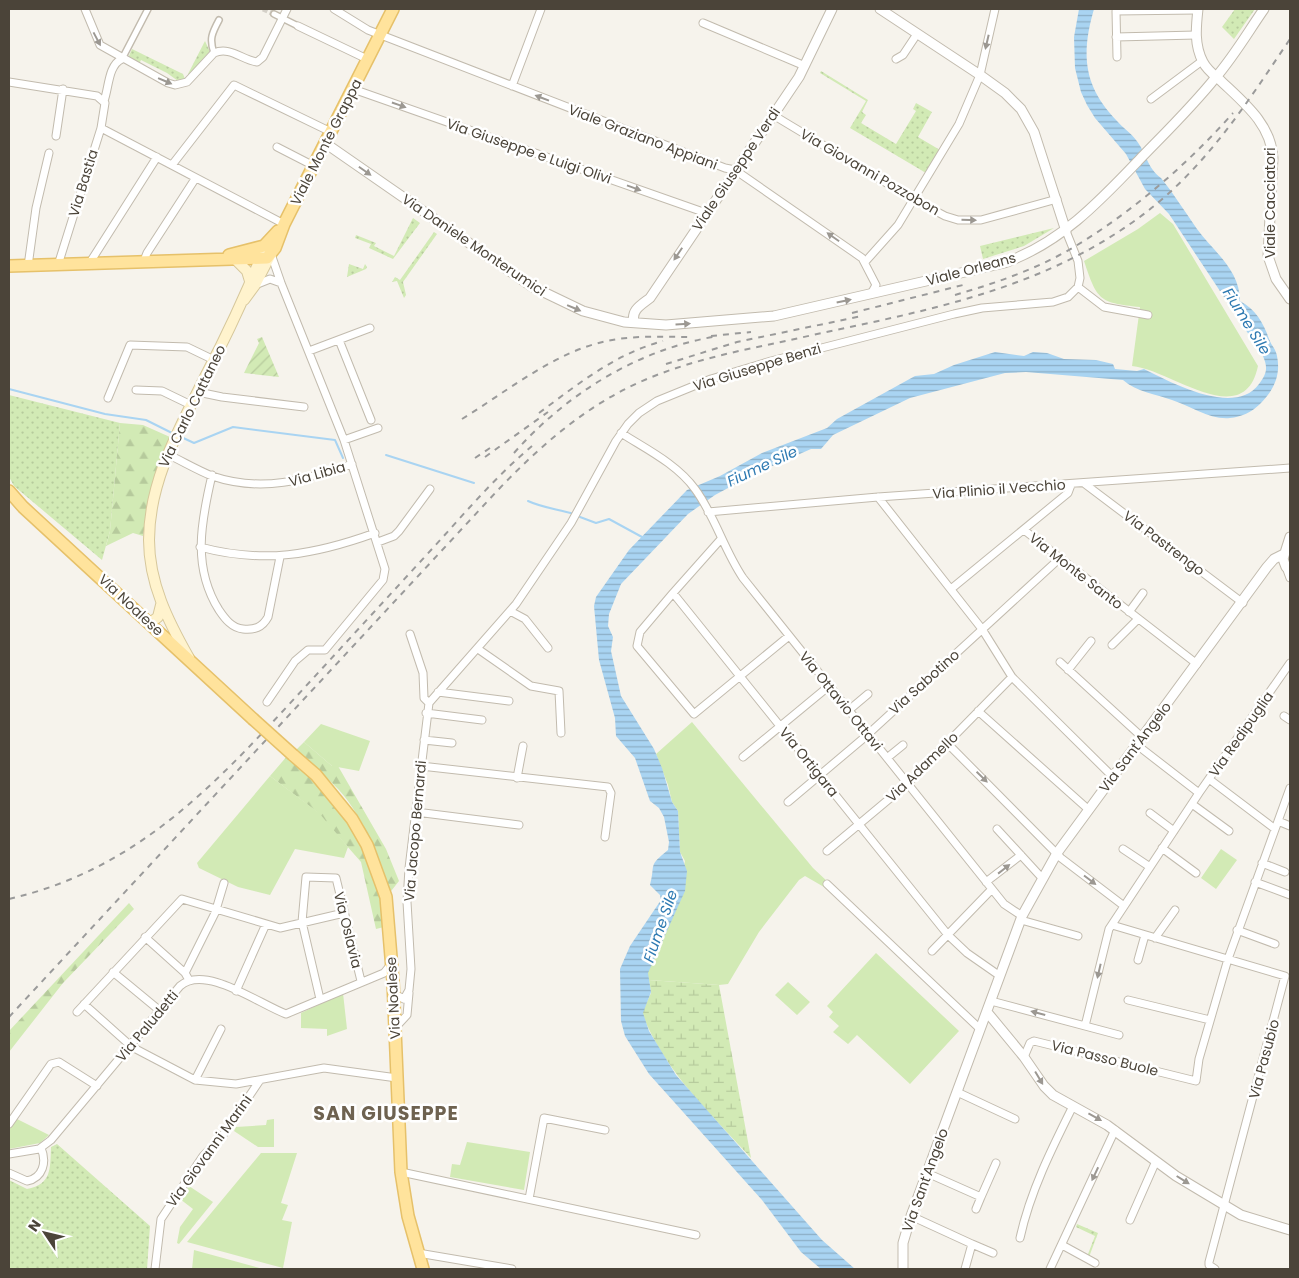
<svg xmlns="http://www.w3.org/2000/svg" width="1299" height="1278" font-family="Poppins,sans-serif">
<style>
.grass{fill:url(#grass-dots)}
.forest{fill:url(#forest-firs)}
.wetland{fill:url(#wetland-marsh)}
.park{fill:#d2eab5}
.garden{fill:url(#garden-furrows)}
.water{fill:url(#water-rules)}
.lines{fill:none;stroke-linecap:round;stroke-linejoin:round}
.stream{stroke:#a9d4f2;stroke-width:2}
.pedestrian-tunnel{stroke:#d4d0c8;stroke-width:5;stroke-dasharray:5 2.5;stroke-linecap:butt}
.pedestrian-casing{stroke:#c2bbae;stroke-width:8}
.minor-casing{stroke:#c2bbae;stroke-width:9}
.tertiary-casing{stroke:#c2bbae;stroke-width:11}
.secondary-casing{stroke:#d6c79b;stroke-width:12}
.primary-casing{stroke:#e6c16a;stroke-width:14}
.pedestrian{stroke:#fff;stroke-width:5}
.minor{stroke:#fff;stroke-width:7}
.tertiary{stroke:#fff;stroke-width:9}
.secondary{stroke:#fff3cd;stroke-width:10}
.primary{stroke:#ffe39c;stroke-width:11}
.rail{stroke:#9a9a9a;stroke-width:2;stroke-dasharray:6 6;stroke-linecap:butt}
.primary-bridge-casing{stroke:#e6c16a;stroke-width:14;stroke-linecap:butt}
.primary-bridge{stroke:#ffe39c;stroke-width:11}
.oneway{fill:#9c9892}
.labels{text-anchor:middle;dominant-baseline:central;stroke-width:5;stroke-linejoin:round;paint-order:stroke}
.street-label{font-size:14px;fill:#4b4439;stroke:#fff}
.water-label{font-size:15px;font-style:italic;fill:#2e7ab2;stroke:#fff}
.district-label{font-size:19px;font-weight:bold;letter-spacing:1px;fill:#6e6250;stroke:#fff}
</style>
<defs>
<pattern id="grass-dots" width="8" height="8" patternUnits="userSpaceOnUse" patternTransform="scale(1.25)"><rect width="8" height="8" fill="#d2eab5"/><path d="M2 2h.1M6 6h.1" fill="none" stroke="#b6ca9c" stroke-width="1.8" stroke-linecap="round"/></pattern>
<pattern id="forest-firs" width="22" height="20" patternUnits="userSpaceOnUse" patternTransform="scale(1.25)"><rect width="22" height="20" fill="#d2eab5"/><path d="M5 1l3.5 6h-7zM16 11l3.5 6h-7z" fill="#b6ca9c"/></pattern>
<pattern id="wetland-marsh" width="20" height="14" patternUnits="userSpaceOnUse" patternTransform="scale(1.25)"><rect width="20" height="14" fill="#d2eab5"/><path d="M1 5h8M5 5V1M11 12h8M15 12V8" fill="none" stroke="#b6ca9c"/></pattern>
<pattern id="garden-furrows" width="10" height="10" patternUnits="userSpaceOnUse" patternTransform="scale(1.25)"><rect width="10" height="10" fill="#d2eab5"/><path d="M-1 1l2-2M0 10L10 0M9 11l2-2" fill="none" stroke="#b6ca9c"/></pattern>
<pattern id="water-rules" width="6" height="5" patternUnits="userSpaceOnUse" patternTransform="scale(1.25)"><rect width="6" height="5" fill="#a9d4f2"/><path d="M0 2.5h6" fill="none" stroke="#8caec5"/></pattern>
</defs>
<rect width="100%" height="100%" fill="#f6f3ec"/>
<path class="grass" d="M1235,9H1255L1234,39L1222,27Z
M205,41L210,52L189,76L188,74Z
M132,49L183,74L185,79L178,81L167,73L141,60L139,64L128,58Z
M821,71L868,100L862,112L866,115L861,123L896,144L916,111L913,109L916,103L932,112L918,137L940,150L926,173L850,128L866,101L820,73Z
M413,218L420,223L393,259L369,248L371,244L355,238L356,235L376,243L374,246L394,256Z
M1054,228L1024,246L983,259L980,246Z
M434,232L437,234L403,282L406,295L404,298L397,281L392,282L395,277L400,280Z
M349,264L363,269L365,264L367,267L366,269L347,277Z
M9,395L120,423L110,531L102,560L14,486L9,477Z
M57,1144L150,1226L147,1269H9V1180L27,1189C52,1184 50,1169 51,1147Z
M1077,1224L1098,1233L1089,1257L1085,1255L1088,1254L1095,1236L1076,1227Z"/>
<path class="forest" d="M120,423L143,425L170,437L151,489L143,536L133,533L106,546L110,531Z
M304,742L332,766H338L386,849L399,881L388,895C378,858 365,819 339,790C326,776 310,764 295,751Z
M288,755L315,779L358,835L379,891L384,927L376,929L361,862L317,812L270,776Z
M129,903L134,909L63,983L9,1052V1031Z"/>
<path class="wetland" d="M649,980L719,985L751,1158C710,1113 664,1071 642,1013L651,993Z"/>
<path class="park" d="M1160,213L1173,224L1258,366C1244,433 1170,369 1132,366L1140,307C1099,303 1097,300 1084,261L1138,229Z
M692,722L813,868L828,882L824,887L805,876L799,880L759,932L728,984L719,985L649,980L647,973L675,909L685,861L680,852L678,811L672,802L668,785L656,754Z
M321,724L370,741L359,771L332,766L304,742Z
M270,776L319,813L348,847L344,858L295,849L270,895L238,887L199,868L197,863Z
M1221,849L1237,860L1216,889L1201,878Z
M876,953L959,1031L910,1084L857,1035L848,1044L833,1032L839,1026L829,1017L833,1012L827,1006Z
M788,982L810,1002L797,1015L775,995Z
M343,993L347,1029L327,1036V1029L301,1028V1013Z
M15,1118L49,1135L40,1143L9,1149V1127Z
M274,1119V1147H258L234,1131L236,1127L266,1125L267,1120Z
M467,1142L530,1152L524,1190L450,1177L452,1164L460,1165Z
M261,1153H297L281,1203L288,1205L282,1220L292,1222L283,1268L187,1242Z
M189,1186L213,1202L179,1244L177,1243L180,1227L193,1209L180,1199Z
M194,1250L263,1269H192Z"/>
<path class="garden" d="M262,337L279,377L244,373L259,343L257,339Z"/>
<path class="water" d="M1079,9H1094C1081,54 1083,86 1117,121C1123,128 1131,133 1136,140C1146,152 1147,168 1161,178C1174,194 1185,212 1197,229C1214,252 1240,270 1240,301C1256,310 1263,322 1269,339C1271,345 1276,349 1277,356C1281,375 1274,390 1260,404C1252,412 1241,417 1230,418C1210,420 1191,406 1172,400C1156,394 1136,392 1123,380L1026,372L1005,373L910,398L833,435L821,449H811L756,473L715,495L688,514L621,584L609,614L608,626L613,637L611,651L621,696L654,749L662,768L672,802L678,811L680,852L687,871L685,891L648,973L651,992L643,1013L649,1031L676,1075L822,1240L855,1269H821L801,1252L762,1200L649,1074L625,1036L621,1021L620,969L630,946L661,900L660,895L650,885C656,863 647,867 668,850L669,842L664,817L659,808L650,801L635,758L616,736L615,718L599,660L594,606L596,597L629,550L687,490L720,476L762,453L827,428L837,419L915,376L934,374L954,365L995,352L1024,356L1033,352L1047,353L1064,359L1096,360L1113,364L1115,369L1137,371L1144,369C1172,383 1235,417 1259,384C1267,373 1268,368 1263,356L1169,214L1145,189L1126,154L1095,118L1087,105L1081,92L1075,68L1074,37Z"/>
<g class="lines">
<path class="stream" d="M9,389L105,414L146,420L172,433
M179,436L194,443L233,427L335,440L343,458
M386,455L474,483
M528,501C543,508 558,509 574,514
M580,517L596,523L609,519L642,537"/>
<path class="pedestrian-tunnel" d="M263,9L274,14"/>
<defs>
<path id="pedestrian" d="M274,14L298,26
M214,53C209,39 212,33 219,20
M122,59L148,9"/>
<path id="minor" d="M85,9L100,45L168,83L175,85L187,82L214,53C230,46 242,60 257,62L263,57L287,9
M334,9L368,30L725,168L735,170L862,258L876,285L871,294
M703,23L805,66
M298,26L367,59
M1116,37L1196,35
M1117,57L1116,11L1197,10
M896,59L903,55L917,34
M9,82L97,96L105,103L101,128L58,265
M512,86L541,9
M353,89L706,213
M1151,99L1202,61
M104,101C109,88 108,65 122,59
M773,115L913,199L945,216L958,220H981L1057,199
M101,128L284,224
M56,136L63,89
M277,147L314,166
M172,165L234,85L331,132
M865,262L898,225L959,124L980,75L995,9
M143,263L147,253L195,179
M89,264L157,157
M28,266L36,208L49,153
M255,285L270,279L281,283
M1078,287L1104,307L1148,315
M339,340L371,420
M309,351L370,328
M136,390L162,391L191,405
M198,392L222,397L304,407
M108,398L130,345L187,347L214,360
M621,433C646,449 677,464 695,489C715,516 724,550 743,578L1004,904L1022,916
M344,440L378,428
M167,454C182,461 197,470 212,476C262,493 305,480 352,464
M212,475C201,522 192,567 219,610C225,619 232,628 243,629C254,630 262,628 268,617L280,557
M1085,484L1243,603
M878,497L982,629L1012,677L1113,777
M708,512L878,497L1290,468
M1024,530L1197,664
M721,539L673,593L948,935L967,953L1000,976
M378,542L394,536L399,531L430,489
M200,547C263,564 314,555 375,533
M1286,567L1290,578
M951,589L1068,493L1071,485
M673,593L640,632L637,646L694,714L789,636
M510,611L525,619L548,648
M1129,612L1143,593
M410,634L423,673L424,698L429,703
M1112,645L1138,619
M478,649L531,686L559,691L561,733
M1060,662L1143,738
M1068,670L1091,641
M438,692L509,701
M267,702L295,661L308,650H325L383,580L385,569L344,440L281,283L271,254
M849,710L868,694
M978,711L1089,810
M426,713L482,720
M1284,716L1290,720
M424,740L452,743
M947,743L1061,858L1124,906
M1137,745L1199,793
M743,757L829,686
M887,758L903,745
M421,766L608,787L611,793L605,837
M517,778L523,746
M1209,779L1275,829
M788,802L865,737L1059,559
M1192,804L1229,831
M416,812L519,825
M1150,813L1174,831
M1278,821L1290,826
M997,829L1042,878
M1162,848L1196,873
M1123,849L1150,867
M827,851L907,784L1012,677
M1262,863L1285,872
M986,882L1021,855
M1255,882L1290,895
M827,884L980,1029
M1021,920L1078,936
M1112,925L1285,976L1209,1262V1265L1215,1269
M1237,930L1275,944
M145,937L185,973
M1155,938L1175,910
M932,951L992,889
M1138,960L1145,935
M113,972L159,1010
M189,980L185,973L215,913L224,883
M236,991L266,924
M394,994L404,999L409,990L411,969L407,902L409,868L429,703L516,604L571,523L616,441L628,424L639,413L657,401L711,379L771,361L954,314L982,308L1053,302L1068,297L1078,287L1080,278L1078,261L1066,231
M320,999L302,922L306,877L336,878L361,981
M1128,1000L1210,1020
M991,1001L1119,1035
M84,1004L132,1047L195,1080L236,1084L324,1068L397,1078
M77,1012L182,899L280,928L344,913
M1085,1026L1109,929L1199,793L1290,663
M395,1028L407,1015L409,993
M1024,1057L1030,1043L1034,1041L1196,1081L1199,1059L1228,959L1290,788
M195,1080L221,1029
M957,1092L1015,1119
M9,1124L51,1064L59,1062L97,1086
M9,1154L39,1149L51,1140L180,986C205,964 259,1004 286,1014L384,973L392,963
M401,1172L696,1235
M9,1173L27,1181C43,1178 47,1162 41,1148
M927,1173L981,1197L996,1163
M529,1199L544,1118L605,1130
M976,1209L981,1197
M911,1216L972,1244L965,1269
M1130,1220L1156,1161
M1020,1238C1030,1192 1052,1148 1073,1106
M972,1244L993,1253
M1062,1245L1095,1263
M418,1253L512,1269
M155,1269L161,1219L203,1156L223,1135L260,1080
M1050,1269L1115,1130"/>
<path id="tertiary" d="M880,9L980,75L1005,93L1021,109L1034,132L1066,231
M1198,9C1196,27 1194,45 1203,62C1207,70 1214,75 1221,81C1244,103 1271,124 1273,158L1268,256L1276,279L1290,299
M325,143L531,286L583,311L624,322L666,325L774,316L1004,263C1060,243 1098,203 1138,161C1165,133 1192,107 1216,77C1234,56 1248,32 1264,9
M634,322C631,310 641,305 650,298L799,77L832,9
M1290,537L1283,559L1286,567L1290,569
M987,1012L1024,1057L1044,1086L1053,1095L1107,1125L1176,1176L1241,1215L1290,1230
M903,1269V1243L911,1216L1022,916L1057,853L1267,567L1274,559L1284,554"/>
<path id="secondary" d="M237,261L247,271L250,281
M244,300L255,285L271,254L270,251
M150,623L158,617L161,605
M189,658C168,621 149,583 149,540C149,479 181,426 207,373C228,333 246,294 263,252"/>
<path id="primary" d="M229,255L264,246L278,231
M9,266L267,258L275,248L284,224L393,9
M9,491L23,507L253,719
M293,755L316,775L352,819L367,845L386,897L393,981L401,1172L408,1216L423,1269"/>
</defs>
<use href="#pedestrian" class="pedestrian-casing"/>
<use href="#minor" class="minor-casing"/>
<use href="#tertiary" class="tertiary-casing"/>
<use href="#secondary" class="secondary-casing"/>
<use href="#primary" class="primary-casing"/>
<use href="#pedestrian" class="pedestrian"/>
<use href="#minor" class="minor"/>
<use href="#tertiary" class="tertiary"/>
<use href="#secondary" class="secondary"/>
<use href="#primary" class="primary"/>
<path class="rail" d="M955,295C996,283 1037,269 1074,247C1132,212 1188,164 1233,113
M852,313L963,285
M711,336L751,332
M666,364L737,342L862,316
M539,413C578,384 615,354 663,341
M462,419C506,392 556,351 607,341C634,335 663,337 691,337
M514,453C567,393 639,349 718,336
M485,457L548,412
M475,458L490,448
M9,899C134,870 210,790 294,699C340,649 386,599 432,549C464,514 495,477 532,446
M9,1017L497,491C539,447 584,407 640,382C685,362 733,352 781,342C901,315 1026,297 1130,224C1201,175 1243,109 1290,39"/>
<defs>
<path id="primary-bridge" d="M253,719L293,755"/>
</defs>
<use href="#primary-bridge" class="primary-bridge-casing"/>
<use href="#primary-bridge" class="primary-bridge"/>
</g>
<defs><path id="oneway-solid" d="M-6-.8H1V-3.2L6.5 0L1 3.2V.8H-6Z" transform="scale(1.25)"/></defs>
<g class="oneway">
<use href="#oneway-solid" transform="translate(97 39) rotate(62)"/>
<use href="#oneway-solid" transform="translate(987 42) rotate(103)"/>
<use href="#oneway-solid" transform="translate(165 81) rotate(23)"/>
<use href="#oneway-solid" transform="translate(542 98) rotate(-159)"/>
<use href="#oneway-solid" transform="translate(399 105) rotate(19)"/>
<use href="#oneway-solid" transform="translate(365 171) rotate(35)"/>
<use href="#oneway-solid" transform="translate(634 188) rotate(20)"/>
<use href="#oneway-solid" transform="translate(969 220) rotate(1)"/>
<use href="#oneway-solid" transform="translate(833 237) rotate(-145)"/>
<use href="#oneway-solid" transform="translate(678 254) rotate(124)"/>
<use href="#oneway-solid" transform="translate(844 301) rotate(-12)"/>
<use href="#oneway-solid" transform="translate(574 308) rotate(23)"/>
<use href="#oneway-solid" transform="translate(683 324) rotate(-4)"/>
<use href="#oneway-solid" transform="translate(982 777) rotate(44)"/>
<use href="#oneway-solid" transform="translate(1004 869) rotate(-38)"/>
<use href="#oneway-solid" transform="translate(1090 880) rotate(37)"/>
<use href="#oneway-solid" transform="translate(1099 971) rotate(103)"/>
<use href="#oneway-solid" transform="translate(1038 1013) rotate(-165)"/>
<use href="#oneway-solid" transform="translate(1039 1078) rotate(59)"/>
<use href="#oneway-solid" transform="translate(1095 1117) rotate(29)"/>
<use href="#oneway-solid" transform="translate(1095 1174) rotate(115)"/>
<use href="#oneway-solid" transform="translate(1183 1180) rotate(32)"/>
</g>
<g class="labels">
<g class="street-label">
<text transform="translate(643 137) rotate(21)">Viale Graziano Appiani</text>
<text transform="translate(326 142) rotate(-63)">Viale Monte Grappa</text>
<text transform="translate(529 151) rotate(19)">Via Giuseppe e Luigi Olivi</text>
<text transform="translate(736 169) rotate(-56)">Viale Giuseppe Verdi</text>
<text transform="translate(870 172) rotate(30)">Via Giovanni Pozzobon</text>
<text transform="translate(83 183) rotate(-73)">Via Bastia</text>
<text transform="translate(1270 203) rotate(-90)">Viale Cacciatori</text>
<text transform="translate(474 245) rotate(34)">Via Daniele Monterumici</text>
<text transform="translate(971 269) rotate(-15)">Viale Orleans</text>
<text transform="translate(757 367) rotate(-17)">Via Giuseppe Benzi</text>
<text transform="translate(192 406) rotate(-64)">Via Carlo Cattaneo</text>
<text transform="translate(317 474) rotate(-16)">Via Libia</text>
<text transform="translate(999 489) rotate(-4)">Via Plinio il Vecchio</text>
<text transform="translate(1164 543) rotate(37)">Via Pastrengo</text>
<text transform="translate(1076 571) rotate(38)">Via Monte Santo</text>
<text transform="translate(131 605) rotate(43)">Via Noalese</text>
<text transform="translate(924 682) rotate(-42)">Via Sabotino</text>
<text transform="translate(841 701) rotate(51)">Via Ottavio Ottavi</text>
<text transform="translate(1241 734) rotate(-55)">Via Redipuglia</text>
<text transform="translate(1135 747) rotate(-53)">Via Sant'Angelo</text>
<text transform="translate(809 762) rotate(51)">Via Ortigara</text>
<text transform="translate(922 767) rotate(-44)">Via Adamello</text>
<text transform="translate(415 831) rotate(-85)">Via Jacopo Bernardi</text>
<text transform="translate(348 930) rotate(76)">Via Oslavia</text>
<text transform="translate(393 998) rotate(-93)">Via Noalese</text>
<text transform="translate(147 1026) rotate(-50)">Via Paludetti</text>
<text transform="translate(1105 1058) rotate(14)">Via Passo Buole</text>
<text transform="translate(1264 1059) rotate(-75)">Via Pasubio</text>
<text transform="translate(209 1151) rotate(-54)">Via Giovanni Marini</text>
<text transform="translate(925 1180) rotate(-70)">Via Sant'Angelo</text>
</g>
<g class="water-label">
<text transform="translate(1247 321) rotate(58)">Fiume Sile</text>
<text transform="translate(762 466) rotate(-25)">Fiume Sile</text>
<text transform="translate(660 926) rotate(-71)">Fiume Sile</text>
</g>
<g class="district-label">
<text x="386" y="1113">SAN GIUSEPPE</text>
</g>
</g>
<rect width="1299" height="1278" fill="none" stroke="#4b4439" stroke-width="20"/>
<g transform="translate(45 1233) rotate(305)" stroke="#ffffff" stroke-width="4" paint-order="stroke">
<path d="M0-4L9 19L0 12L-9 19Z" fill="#4b4439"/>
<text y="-8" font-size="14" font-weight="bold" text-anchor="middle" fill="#4b4439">N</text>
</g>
</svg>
